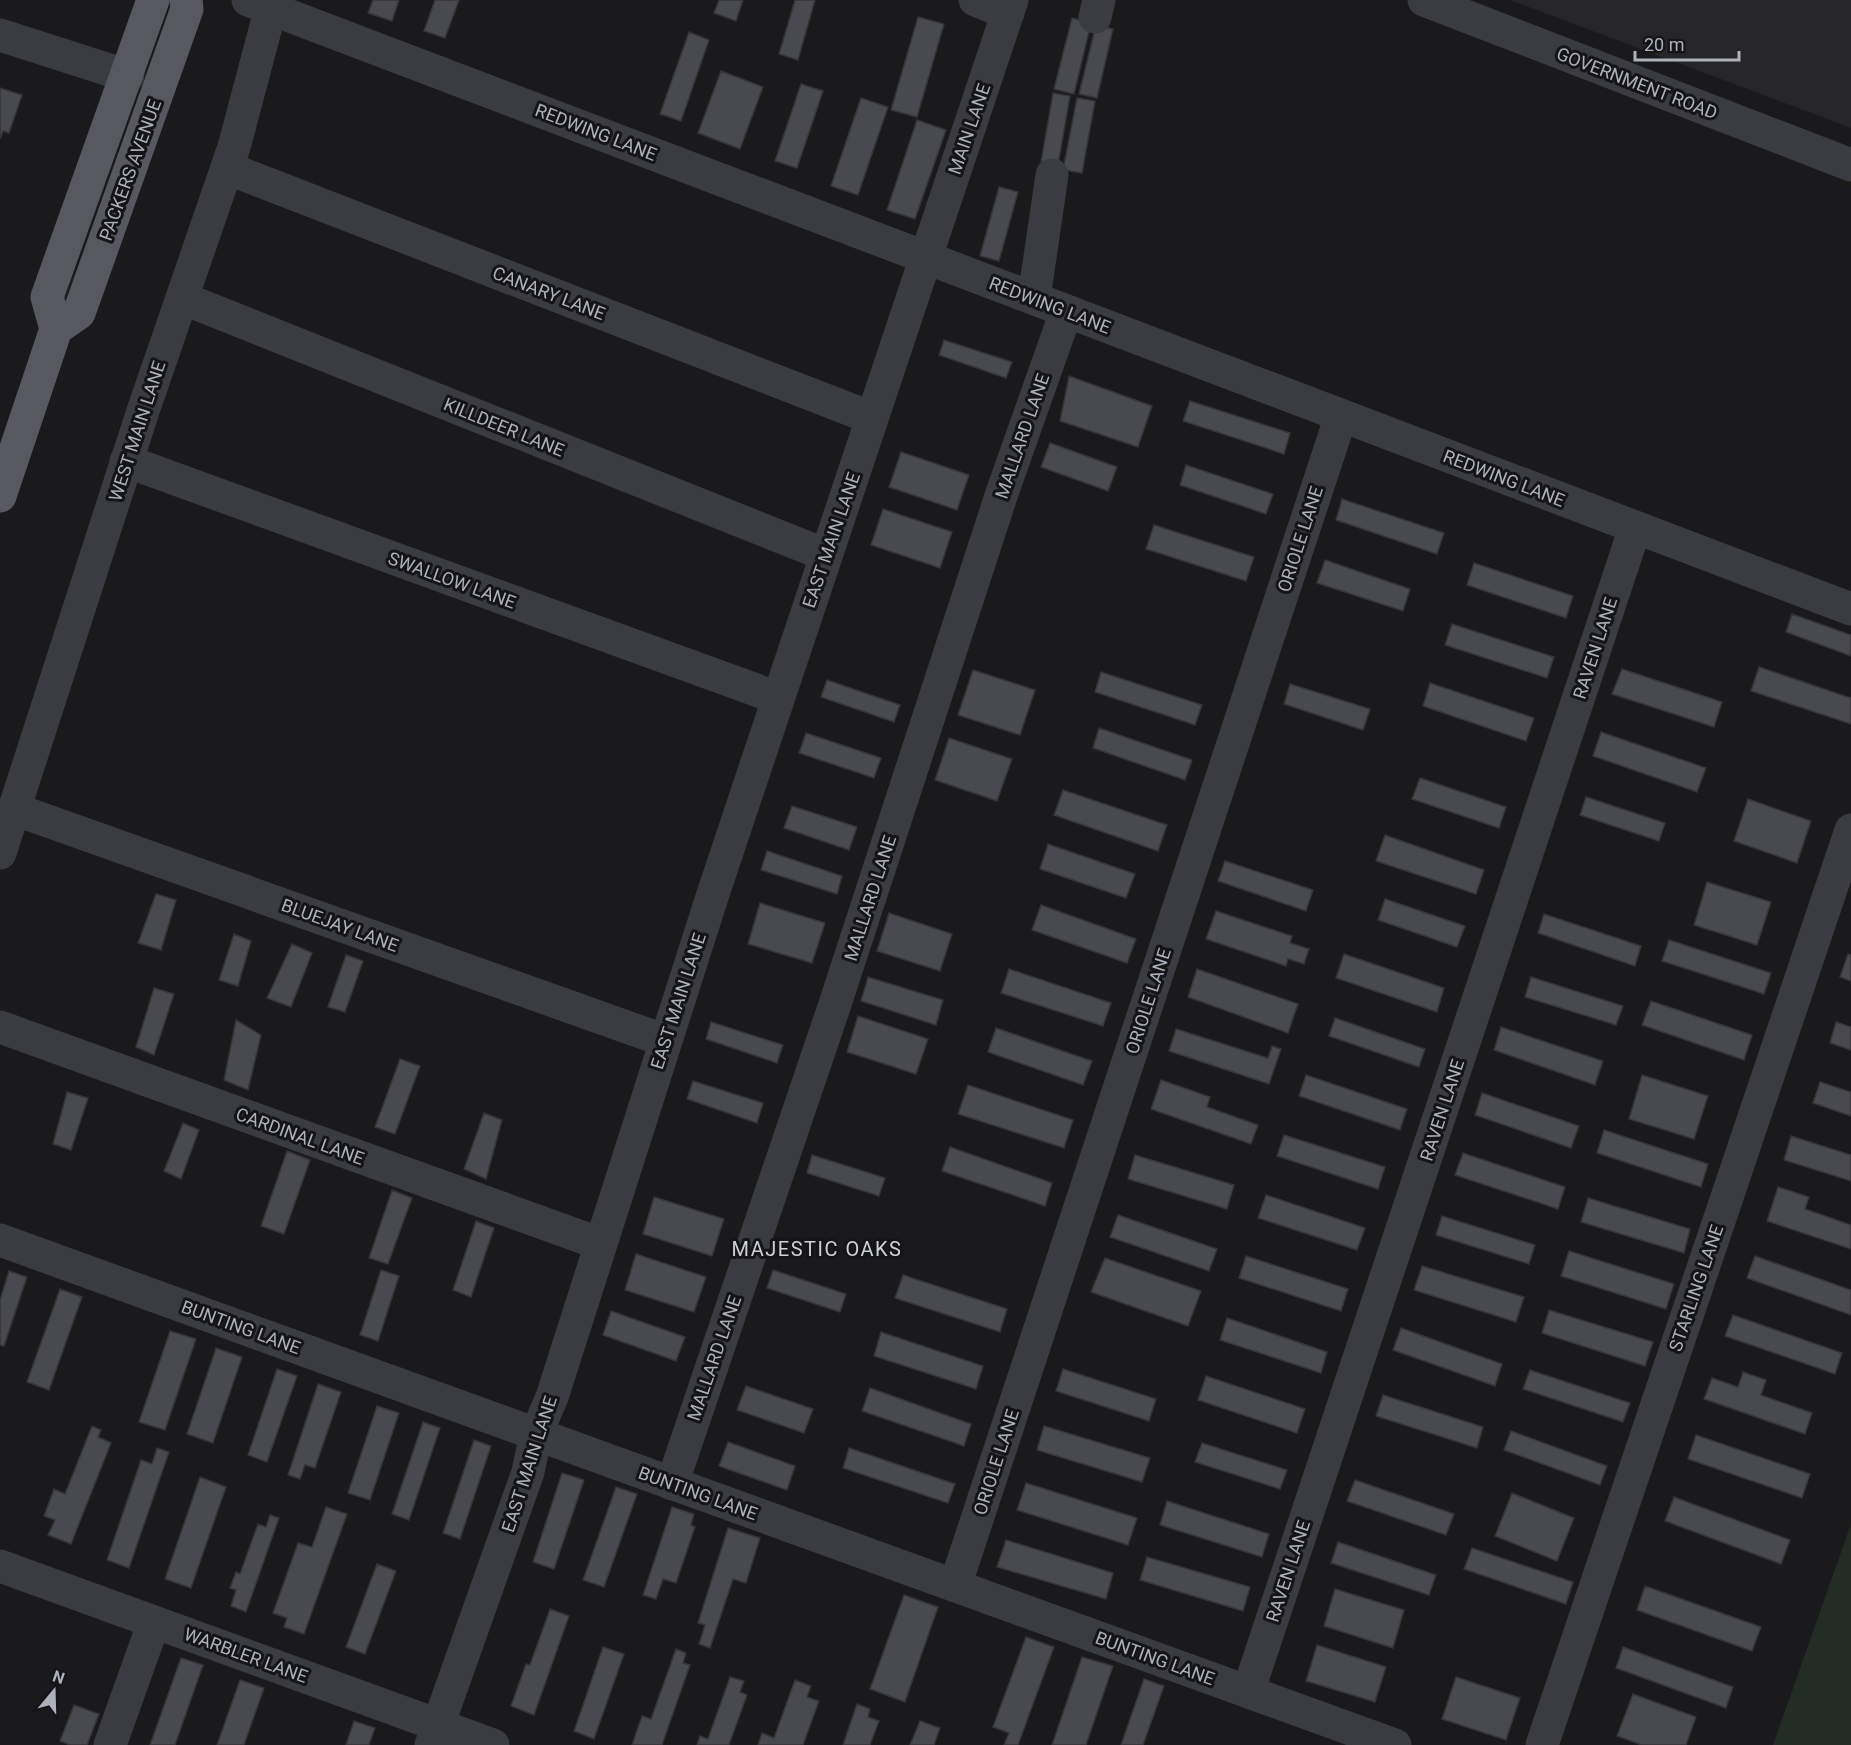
<svg xmlns="http://www.w3.org/2000/svg" width="1851" height="1745" font-family="Roboto,sans-serif">
<style>
.built{fill:#262629}
.green{fill:#242c26}
.building{fill:#494a4f;stroke:#353438;stroke-width:1.5}
.lines{fill:none;stroke-linecap:round;stroke-linejoin:round}
.minor{stroke:#3b3c41;stroke-width:33}
.major{stroke:#585960;stroke-width:33}
.labels{text-anchor:middle;dominant-baseline:central;stroke-width:6;stroke-linejoin:round;paint-order:stroke}
.street-label{font-size:18px;fill:#aeb1bb;stroke:#151518}
.neighbourhood-label{font-size:20px;letter-spacing:1.5px;fill:#ced1d7;stroke:#151518}
</style>
<rect width="100%" height="100%" fill="#1a1a1c"/>
<path class="built" d="M1510,0H1851V128Z"/>
<path class="green" d="M1851,1524V1745H1773Z"/>
<path class="building" d="M373,0H399L392,21L368,13Z
M435,0H459L445,38L424,31Z
M719,0H743L736,21L714,13Z
M795,0H815L798,60L779,54Z
M918,17L944,24L917,117L891,110Z
M1072,18L1091,23L1074,94L1054,89Z
M1096,25L1113,29L1097,98L1079,94Z
M689,32L709,40L681,121L660,114Z
M721,71L763,87L740,149L698,133Z
M801,84L823,91L797,168L775,161Z
M0,88L22,95L9,133L3,131L0,139Z
M1053,93L1070,96L1058,165L1041,162Z
M861,98L888,107L858,195L831,186Z
M1077,98L1095,101L1082,173L1063,170Z
M917,120L946,130L915,219L887,210Z
M999,187L1018,192L999,261L980,256Z
M944,340L1012,362L1006,378L939,355Z
M1069,376L1152,406L1138,447L1060,421Z
M1190,401L1290,433L1284,454L1183,421Z
M1050,443L1117,467L1108,491L1041,467Z
M901,452L969,475L957,510L889,487Z
M1186,465L1273,494L1266,514L1180,485Z
M1342,499L1444,533L1437,554L1336,520Z
M883,509L952,532L940,568L871,545Z
M1154,525L1254,557L1246,581L1146,549Z
M1325,560L1410,589L1403,611L1317,583Z
M1474,563L1573,596L1566,618L1467,585Z
M1792,614L1851,635V656L1786,632Z
M1452,624L1554,657L1547,678L1445,645Z
M1759,667L1851,698V724L1751,691Z
M1622,669L1722,702L1714,727L1612,694Z
M973,670L1035,690L1020,735L958,715Z
M1101,672L1202,705L1195,725L1095,692Z
M827,680L900,705L894,722L821,697Z
M1430,683L1534,718L1526,741L1423,706Z
M1290,684L1370,709L1363,730L1284,704Z
M1099,728L1192,760L1185,780L1093,748Z
M1601,732L1706,768L1697,792L1593,756Z
M806,733L881,758L874,778L799,753Z
M949,738L1012,759L997,801L935,780Z
M1420,778L1506,807L1499,828L1412,799Z
M1063,790L1167,825L1158,851L1054,815Z
M1586,797L1665,823L1659,841L1580,815Z
M1748,799L1811,821L1797,863L1734,841Z
M792,806L857,827L849,850L784,828Z
M1385,835L1484,870L1476,894L1376,861Z
M1048,844L1135,874L1126,898L1040,869Z
M767,851L842,876L837,894L761,870Z
M1225,861L1313,890L1306,911L1218,881Z
M1707,882L1771,902L1757,945L1694,925Z
M156,894L176,900L161,950L138,943Z
M1385,899L1465,926L1457,947L1378,920Z
M760,903L825,923L812,963L748,944Z
M1041,905L1136,939L1127,963L1032,930Z
M1216,911L1292,936L1290,943L1309,949L1304,964L1288,959L1286,966L1206,939Z
M889,913L952,934L940,971L877,951Z
M1544,914L1641,946L1635,966L1538,933Z
M234,934L251,941L238,986L219,980Z
M1669,940L1771,973L1764,994L1662,961Z
M292,944L312,953L291,1007L267,998Z
M1344,954L1444,988L1437,1012L1336,978Z
M1848,954L1851,955V981L1840,977Z
M346,955L363,961L345,1012L328,1007Z
M1009,969L1111,1003L1103,1026L1001,993Z
M1197,969L1298,1004L1288,1033L1188,997Z
M868,977L943,1000L936,1025L861,1001Z
M1531,977L1623,1006L1616,1025L1525,997Z
M154,988L174,994L154,1055L136,1047Z
M1651,1001L1752,1035L1744,1060L1642,1025Z
M858,1016L928,1039L916,1074L847,1052Z
M1335,1018L1425,1049L1419,1067L1329,1036Z
M236,1020L261,1035L248,1090L224,1080Z
M711,1022L783,1045L777,1063L706,1039Z
M1836,1022L1851,1027V1050L1830,1043Z
M1501,1027L1603,1061L1595,1085L1494,1050Z
M996,1028L1092,1061L1083,1085L988,1052Z
M1176,1029L1268,1058L1272,1046L1281,1049L1269,1084L1169,1051Z
M400,1059L420,1066L395,1134L375,1127Z
M1306,1075L1407,1109L1400,1130L1299,1096Z
M1642,1075L1708,1096L1694,1139L1629,1119Z
M1161,1080L1210,1097L1207,1107L1258,1125L1251,1144L1151,1109Z
M693,1081L763,1103L757,1123L687,1099Z
M1820,1082L1851,1092V1116L1813,1103Z
M968,1085L1073,1120L1064,1148L958,1114Z
M67,1092L88,1098L71,1150L53,1144Z
M1482,1093L1579,1126L1571,1148L1475,1115Z
M484,1113L502,1120L486,1179L464,1169Z
M183,1123L199,1130L181,1179L164,1171Z
M1604,1130L1708,1164L1701,1187L1597,1153Z
M1284,1135L1385,1167L1378,1189L1277,1156Z
M1791,1136L1851,1155V1181L1784,1160Z
M950,1147L1052,1183L1045,1206L942,1171Z
M287,1151L310,1160L284,1234L261,1226Z
M1463,1153L1565,1187L1558,1209L1455,1175Z
M812,1155L885,1178L879,1196L807,1173Z
M1135,1155L1234,1185L1227,1209L1128,1179Z
M1778,1187L1809,1197L1805,1209L1851,1225V1249L1767,1221Z
M392,1190L412,1198L388,1264L369,1258Z
M1266,1195L1365,1228L1357,1250L1258,1218Z
M654,1197L724,1219L712,1256L643,1234Z
M1588,1198L1690,1229L1684,1253L1581,1222Z
M1118,1215L1217,1249L1209,1271L1110,1237Z
M1442,1216L1535,1245L1529,1264L1436,1235Z
M476,1221L494,1228L471,1297L453,1290Z
M1569,1251L1674,1284L1666,1309L1561,1276Z
M636,1254L706,1277L694,1312L625,1290Z
M1246,1256L1348,1289L1341,1311L1239,1278Z
M1755,1256L1851,1290V1315L1747,1278Z
M1105,1258L1201,1291L1188,1326L1091,1292Z
M1422,1266L1524,1297L1516,1322L1414,1290Z
M381,1270L399,1276L378,1341L360,1335Z
M773,1270L846,1294L840,1312L767,1288Z
M9,1271L27,1277L4,1346L0,1345V1300Z
M903,1275L1007,1309L1000,1332L895,1298Z
M60,1289L82,1297L49,1390L27,1382Z
M1549,1310L1653,1342L1645,1366L1542,1333Z
M611,1311L685,1337L676,1361L603,1335Z
M1733,1315L1842,1353L1835,1374L1725,1336Z
M1227,1318L1327,1352L1321,1373L1220,1340Z
M1401,1328L1502,1364L1495,1386L1393,1350Z
M170,1331L196,1339L165,1430L139,1422Z
M881,1332L983,1366L976,1389L874,1356Z
M216,1348L242,1357L213,1443L187,1434Z
M277,1369L297,1376L267,1462L248,1455Z
M1063,1369L1156,1399L1149,1421L1056,1391Z
M1530,1370L1630,1403L1623,1422L1523,1389Z
M1743,1372L1766,1380L1761,1395L1812,1413L1805,1434L1704,1399L1712,1378L1738,1387Z
M1206,1376L1305,1409L1297,1433L1198,1400Z
M318,1384L341,1392L315,1468L305,1465L300,1479L288,1475Z
M746,1386L813,1409L804,1433L737,1410Z
M870,1388L971,1424L964,1446L862,1411Z
M1383,1395L1483,1427L1477,1448L1376,1416Z
M377,1406L399,1413L370,1500L348,1493Z
M423,1422L440,1428L409,1520L392,1514Z
M92,1426L101,1430L98,1437L111,1443L71,1544L48,1535L55,1520L44,1516L54,1489L65,1494Z
M1044,1426L1150,1458L1142,1482L1037,1450Z
M1511,1431L1607,1466L1600,1485L1504,1450Z
M1696,1435L1810,1474L1802,1498L1688,1459Z
M474,1440L491,1446L460,1539L443,1533Z
M728,1442L795,1466L787,1490L719,1466Z
M1202,1443L1287,1470L1280,1489L1195,1462Z
M157,1448L169,1452L129,1568L107,1560L141,1460L152,1464Z
M849,1448L955,1484L948,1503L843,1468Z
M562,1473L584,1480L554,1569L533,1562Z
M200,1477L226,1487L191,1588L165,1579Z
M1355,1480L1454,1514L1446,1535L1347,1501Z
M1026,1483L1137,1518L1128,1545L1017,1510Z
M616,1487L637,1494L604,1587L583,1580Z
M1512,1493L1574,1518L1557,1561L1495,1536Z
M1674,1497L1790,1540L1781,1564L1665,1521Z
M1167,1501L1269,1534L1262,1557L1160,1525Z
M326,1507L347,1514L304,1634L284,1627L287,1618L273,1613L298,1543L312,1547Z
M672,1507L694,1514L691,1525L695,1527L676,1583L663,1579L656,1599L643,1595Z
M270,1515L279,1518L246,1612L231,1606L236,1590L230,1588L236,1572L240,1574L258,1524L266,1527Z
M728,1528L760,1538L746,1583L733,1579L710,1648L699,1644L705,1625L698,1623Z
M1006,1540L1113,1573L1106,1599L997,1567Z
M1338,1542L1436,1575L1429,1595L1331,1563Z
M1472,1548L1573,1582L1566,1604L1464,1569Z
M1147,1557L1250,1587L1243,1611L1140,1580Z
M377,1564L396,1571L365,1654L346,1647Z
M1645,1586L1761,1627L1752,1651L1637,1610Z
M1335,1589L1404,1610L1393,1648L1324,1626Z
M904,1595L938,1607L905,1702L870,1689Z
M550,1609L569,1616L534,1715L511,1706L526,1664L530,1665Z
M1026,1637L1054,1647L1018,1745H1004L1009,1733L993,1727Z
M1317,1645L1386,1667L1375,1702L1306,1681Z
M603,1647L624,1654L594,1739L574,1731Z
M1623,1647L1733,1687L1726,1708L1616,1668Z
M676,1649L686,1653L683,1663L690,1665L662,1745H632L642,1716L651,1719Z
M1082,1657L1113,1666L1086,1745H1052Z
M181,1658L203,1665L175,1745H150Z
M730,1677L744,1681L740,1692L747,1695L729,1745H697L700,1736L708,1739Z
M1456,1677L1520,1698L1506,1740L1442,1719Z
M1144,1679L1164,1686L1143,1745H1121Z
M240,1680L264,1688L244,1745H217Z
M795,1680L811,1686L807,1697L819,1701L803,1745H758L762,1733L774,1738Z
M1633,1694L1696,1717L1686,1745H1642L1617,1736Z
M857,1704L870,1709L868,1717L879,1721L870,1745H843Z
M74,1705L99,1714L87,1745H70L60,1741Z
M354,1721L375,1728L369,1745H346Z
M920,1721L940,1728L934,1745H910Z"/>
<g class="lines">
<path class="minor" d="M248,0L1851,609
M975,0L1008,13
M1424,0L1851,165
M1095,17L1099,0
M0,35L128,76
M227,168L872,418
M182,298L826,555
M1034,298L1052,175
M126,461L778,698
M14,809L666,1041
M0,853L143,411L234,147L273,0
M0,1027L601,1244
M0,1240L1395,1745
M672,1484L834,1007L1002,493L1066,312
M0,1566L493,1745
M955,1586L1341,416
M1248,1692L1635,528
M110,1745L154,1622
M431,1745L528,1472L536,1434L552,1397L712,897L1012,0
M1542,1745L1851,830"/>
<path class="major" d="M56,329L79,313L187,9L186,0
M0,496L56,329L47,297L153,0"/>
</g>
<g class="labels">
<g class="street-label">
<text transform="translate(1637 83) rotate(21)">GOVERNMENT ROAD</text>
<text transform="translate(969 129) rotate(-71)">MAIN LANE</text>
<text transform="translate(596 132) rotate(21)">REDWING LANE</text>
<text transform="translate(130 170) rotate(-70)">PACKERS AVENUE</text>
<text transform="translate(549 293) rotate(21)">CANARY LANE</text>
<text transform="translate(1050 305) rotate(21)">REDWING LANE</text>
<text transform="translate(504 427) rotate(22)">KILLDEER LANE</text>
<text transform="translate(137 431) rotate(-72)">WEST MAIN LANE</text>
<text transform="translate(1022 436) rotate(-71)">MALLARD LANE</text>
<text transform="translate(1504 478) rotate(21)">REDWING LANE</text>
<text transform="translate(1300 539) rotate(-72)">ORIOLE LANE</text>
<text transform="translate(831 540) rotate(-71)">EAST MAIN LANE</text>
<text transform="translate(452 580) rotate(20)">SWALLOW LANE</text>
<text transform="translate(1595 648) rotate(-72)">RAVEN LANE</text>
<text transform="translate(870 898) rotate(-72)">MALLARD LANE</text>
<text transform="translate(340 925) rotate(20)">BLUEJAY LANE</text>
<text transform="translate(678 1001) rotate(-72)">EAST MAIN LANE</text>
<text transform="translate(1148 1001) rotate(-72)">ORIOLE LANE</text>
<text transform="translate(1442 1110) rotate(-72)">RAVEN LANE</text>
<text transform="translate(300 1136) rotate(20)">CARDINAL LANE</text>
<text transform="translate(1696 1288) rotate(-71)">STARLING LANE</text>
<text transform="translate(241 1327) rotate(20)">BUNTING LANE</text>
<text transform="translate(714 1358) rotate(-71)">MALLARD LANE</text>
<text transform="translate(996 1462) rotate(-72)">ORIOLE LANE</text>
<text transform="translate(529 1464) rotate(-72)">EAST MAIN LANE</text>
<text transform="translate(698 1493) rotate(20)">BUNTING LANE</text>
<text transform="translate(1288 1571) rotate(-72)">RAVEN LANE</text>
<text transform="translate(246 1655) rotate(20)">WARBLER LANE</text>
<text transform="translate(1155 1658) rotate(20)">BUNTING LANE</text>
</g>
<g class="neighbourhood-label">
<text x="817" y="1249">MAJESTIC OAKS</text>
</g>
</g>
<g transform="translate(54 1691) rotate(19)" stroke="#151518" stroke-width="4.5" paint-order="stroke">
<path d="M0-4.5L10 22L0 15L-10 22Z" fill="#aeb1bb"/>
<text y="-9" font-size="16" font-weight="bold" text-anchor="middle" fill="#aeb1bb">N</text>
</g>
<path d="M1635 51v9h104v-9" fill="none" stroke="#aeb1bb" stroke-width="3"/>
<text x="1644" y="51" font-size="18" fill="#aeb1bb" stroke="#151518" stroke-width="4.5" paint-order="stroke">20 m</text>
</svg>
